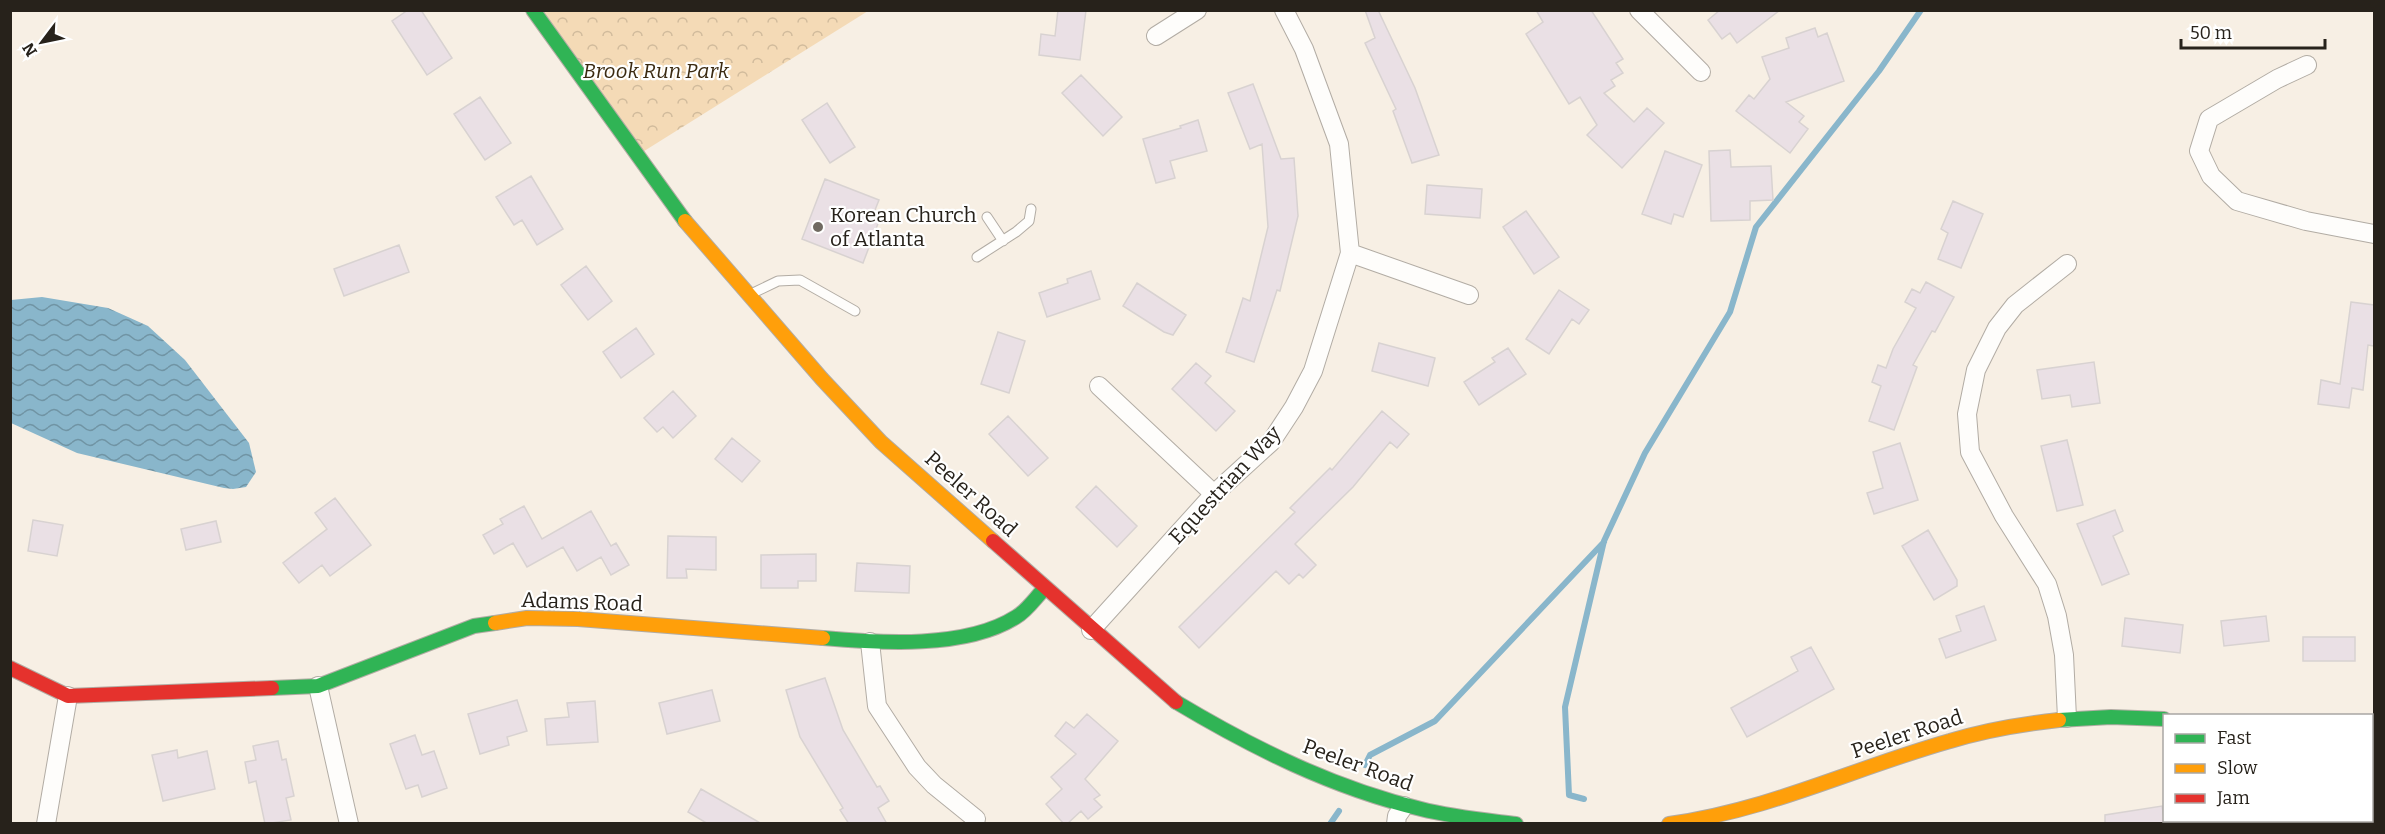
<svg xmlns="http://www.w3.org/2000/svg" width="2385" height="834" font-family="Bitter,serif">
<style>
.forest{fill:url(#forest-crowns)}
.water{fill:url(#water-waves)}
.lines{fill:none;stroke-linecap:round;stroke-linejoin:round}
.stream{stroke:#89b6cb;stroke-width:6}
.building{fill:#eae0e5;stroke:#d8d2d1;stroke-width:1.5}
.lane-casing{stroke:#b2aca4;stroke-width:11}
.street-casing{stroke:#b2aca4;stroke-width:20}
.fast-casing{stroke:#b2aca4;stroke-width:16}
.slow-casing{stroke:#b2aca4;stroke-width:16}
.jam-casing{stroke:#b2aca4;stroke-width:16}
.lane{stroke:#fefdfb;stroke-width:9}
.street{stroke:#fefdfb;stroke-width:18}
.fast{stroke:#30b455;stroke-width:14}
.slow{stroke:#ff9f0a;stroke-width:14}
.jam{stroke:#e5322d;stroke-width:14}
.poi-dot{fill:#706a61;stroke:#fff;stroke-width:2}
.labels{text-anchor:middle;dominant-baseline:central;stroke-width:4.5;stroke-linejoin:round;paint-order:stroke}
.park-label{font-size:21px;font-style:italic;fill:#3b2a11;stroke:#fff}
.poi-label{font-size:21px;fill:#27221b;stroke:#fff;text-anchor:start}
.street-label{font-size:21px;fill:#27221b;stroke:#fff}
</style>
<defs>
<pattern id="forest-crowns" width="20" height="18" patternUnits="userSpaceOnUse" patternTransform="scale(1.5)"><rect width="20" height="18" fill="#f4dab6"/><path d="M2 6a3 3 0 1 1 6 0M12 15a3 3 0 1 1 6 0" fill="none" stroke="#d1bb9c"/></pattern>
<pattern id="water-waves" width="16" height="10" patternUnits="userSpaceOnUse" patternTransform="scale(1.5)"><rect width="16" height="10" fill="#89b6cb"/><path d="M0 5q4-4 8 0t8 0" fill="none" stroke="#7094a4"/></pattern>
</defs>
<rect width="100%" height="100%" fill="#f7efe4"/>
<path class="forest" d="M539,11H868L641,153Z"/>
<path class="water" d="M42,297L108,308L148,326L185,360L249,443L256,472L246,487L233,489L224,488L77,453L11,423V300Z"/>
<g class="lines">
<path class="stream" d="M1365,765L1370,755L1435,721L1604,542
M1584,799L1569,795L1565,707L1604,541L1645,453L1730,312L1756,227L1879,71L1921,10
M1330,824L1339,811"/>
</g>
<path class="building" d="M408,10H421L452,58L427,75L392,21Z
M1058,10H1086L1080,60L1039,55L1041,34L1055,36Z
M1365,10H1378L1415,88L1439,155L1412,163L1393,111L1396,109L1365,43L1375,38Z
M1536,10H1591L1623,59L1616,63L1623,73L1611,80L1615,86L1604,93L1634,122L1647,108L1664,123L1622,168L1587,135L1597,125L1580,97L1569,104L1526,34L1543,22Z
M1720,10H1780L1737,43L1730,33L1722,39L1708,20Z
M1815,28L1818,37L1827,33L1844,81L1786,102L1804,116L1799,122L1808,129L1790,153L1736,111L1749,95L1754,99L1770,79L1762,57L1789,48L1786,38Z
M1081,75L1122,117L1103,136L1062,93Z
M1253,84L1281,159L1294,158L1298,216L1280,291L1277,290L1254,362L1226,352L1243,298L1250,301L1268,227L1262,144L1250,149L1228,93Z
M480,97L511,143L485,160L454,114Z
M827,103L855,147L830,163L802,120Z
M1198,120L1207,151L1170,161L1175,178L1156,183L1143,139L1181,128L1180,126Z
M1730,150L1731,167L1771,166L1773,200L1750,201V220L1711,221L1709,151Z
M1665,151L1702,165L1683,217L1674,214L1671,224L1642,214Z
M531,176L563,229L537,245L522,220L514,225L496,197Z
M825,179L879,200L875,210L882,213L863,263L802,239Z
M1427,185L1482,189L1480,218L1425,214Z
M1953,201L1983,214L1961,268L1938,259L1948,233L1941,229Z
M1526,211L1559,257L1534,274L1503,227Z
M399,245L409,272L344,296L334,269Z
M586,266L612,301L588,320L561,285Z
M1091,271L1100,299L1047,317L1039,293L1068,283L1067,279Z
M1926,282L1954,297L1935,332L1932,331L1913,365L1917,367L1894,430L1869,421L1881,386L1872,382L1878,365L1886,368L1893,349L1916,308L1905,302L1912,289L1920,293Z
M1137,283L1186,315L1173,335L1164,332L1123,306Z
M1559,290L1589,310L1579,324L1572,319L1549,354L1526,339Z
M2351,302L2374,305V346L2368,345L2363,390L2352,388L2349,408L2318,404L2321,380L2340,384Z
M636,328L654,354L621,378L603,352Z
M998,332L1025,341L1009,393L981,384Z
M1379,343L1435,358L1428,386L1372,371Z
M1508,348L1526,374L1479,405L1464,382L1495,362L1492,358Z
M2094,362L2100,403L2072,407L2070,395L2042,399L2037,370Z
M1196,363L1211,376L1205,383L1235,411L1216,431L1172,389Z
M673,391L696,416L673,438L663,427L657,432L644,418Z
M1382,411L1409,434L1397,448L1390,442L1353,487L1295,544L1316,565L1303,578L1299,574L1289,584L1276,571L1199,648L1179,627L1295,512L1290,508L1330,468L1332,470Z
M1008,416L1048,458L1028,476L989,434Z
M732,438L760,461L742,482L715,459Z
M2067,440L2083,505L2057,511L2041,446Z
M1900,443L1918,500L1874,514L1867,493L1883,488L1873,452Z
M1096,486L1137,526L1117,547L1076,507Z
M335,498L371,545L330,576L322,565L299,583L283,563L327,529L315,513Z
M524,506L542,539L591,511L611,546L616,543L629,565L611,575L601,557L577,571L563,547L527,567L513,543L494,554L483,535L503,524L500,519Z
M2115,510L2123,531L2113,536L2129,574L2102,585L2077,524Z
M33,520L63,525L57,556L28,551Z
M216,521L221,542L186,550L181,529Z
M1928,530L1957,580V586L1934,600L1902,546Z
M668,536L716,537V570L686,569L687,578H667Z
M816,554V581H798V588H761V555Z
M857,563L910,566L909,593L855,591Z
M1984,606L1996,640L1946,658L1939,639L1961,631L1956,616Z
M2266,616L2269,641L2224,646L2221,621Z
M2125,618L2183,625L2180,653L2122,646Z
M2303,637H2355V661H2303Z
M1811,647L1834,689L1747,737L1731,708L1798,671L1791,657Z
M825,678L843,730L877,787L880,786L889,801L878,808L887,824H849L840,810L843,808L800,737L786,690Z
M712,690L720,721L667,734L659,703Z
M517,700L527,731L507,737L509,745L480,754L468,714Z
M595,701L598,742L547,745L545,719L569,717L567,703Z
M1087,714L1118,741L1085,779L1100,795L1094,799L1102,807L1088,819L1081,811L1067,824H1064L1046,804L1062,789L1051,777L1076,754L1055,736L1066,722L1074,728Z
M415,735L422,755L434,751L447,788L422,797L418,785L406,789L390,744Z
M278,741L282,760L286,759L294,796L286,798L291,820L265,824L256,781L249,783L245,762L256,760L253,746Z
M177,750L178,758L207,751L215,789L163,801L152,755Z
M701,789L762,824H708L688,812Z
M2162,806L2165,824H2105V815Z"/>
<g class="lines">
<defs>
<path id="lane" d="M987,217L1003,241
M977,257L1016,232L1029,221L1031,209
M751,294L778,281L800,280L855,311"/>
<path id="street" d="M1639,10L1701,72
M1156,36L1197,10
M2307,65L2277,79L2209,119L2199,151L2211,176L2237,201L2306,221L2374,234
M1350,253L1469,295
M1099,386L1214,494
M1091,630L1214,494L1271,442L1294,407L1313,371L1350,253L1339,144L1304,49L1284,10
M870,642L877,706L917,767L934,785L976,819
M318,686L349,824
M2067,718L2064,655L2057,616L2047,584L2004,516L1970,452L1967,414L1976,370L1997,328L2015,305L2067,264
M2325,820V824
M46,824L68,696
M1396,824L1397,816L1404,806"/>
<path id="fast" d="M533,10L685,221
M823,638C880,643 966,649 1016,617C1027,611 1036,597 1045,588
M272,688L318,686L474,626L495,623
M1176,702C1253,748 1333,788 1421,809C1452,817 1484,820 1516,824
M2059,720L2111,717L2164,719
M2372,737H2374"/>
<path id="slow" d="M685,221L822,379L881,442L993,541
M495,623L527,618L578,619L823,638
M1669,824C1770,810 1854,768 1950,741C1986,730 2022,724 2059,720"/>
<path id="jam" d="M993,541L1176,702
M10,668L68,696L272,688"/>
</defs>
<use href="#lane" class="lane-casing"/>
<use href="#street" class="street-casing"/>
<use href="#fast" class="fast-casing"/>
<use href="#slow" class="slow-casing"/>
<use href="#jam" class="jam-casing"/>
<use href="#lane" class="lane"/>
<use href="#street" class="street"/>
<use href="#fast" class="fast"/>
<use href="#slow" class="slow"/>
<use href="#jam" class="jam"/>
</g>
<circle class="poi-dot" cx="818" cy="227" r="6"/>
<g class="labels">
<g class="park-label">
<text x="656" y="71">Brook Run Park</text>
</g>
<g class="poi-label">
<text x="830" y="215">Korean Church<tspan x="830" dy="24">of Atlanta</tspan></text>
</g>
<g class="street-label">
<text transform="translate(1225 485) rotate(-47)">Equestrian Way</text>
<text transform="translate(971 494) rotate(42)">Peeler Road</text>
<text transform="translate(582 602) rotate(2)">Adams Road</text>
<text transform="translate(1907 734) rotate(-18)">Peeler Road</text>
<text transform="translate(1358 765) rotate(20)">Peeler Road</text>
</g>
</g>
<rect width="2385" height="834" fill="none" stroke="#27221b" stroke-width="24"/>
<rect x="2163" y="714" width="210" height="108" fill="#ffffff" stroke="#a9a7a4" stroke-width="1.5"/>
<rect x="2175" y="734" width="30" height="9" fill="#30b455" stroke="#a9a7a4" stroke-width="1.5"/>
<text x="2217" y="744" font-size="18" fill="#27221b">Fast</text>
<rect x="2175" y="764" width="30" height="9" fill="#ff9f0a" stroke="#a9a7a4" stroke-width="1.5"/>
<text x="2217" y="774" font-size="18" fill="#27221b">Slow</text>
<rect x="2175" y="794" width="30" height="9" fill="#e5322d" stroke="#a9a7a4" stroke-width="1.5"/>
<text x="2217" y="804" font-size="18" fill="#27221b">Jam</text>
<g transform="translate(42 42) rotate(238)" stroke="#ffffff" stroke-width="4.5" paint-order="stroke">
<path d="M0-4.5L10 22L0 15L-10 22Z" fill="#27221b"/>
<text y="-9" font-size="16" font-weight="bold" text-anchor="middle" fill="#27221b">N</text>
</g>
<path d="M2181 39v9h144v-9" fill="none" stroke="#27221b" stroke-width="3"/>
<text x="2190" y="39" font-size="18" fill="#27221b" stroke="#ffffff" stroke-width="4.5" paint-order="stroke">50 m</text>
</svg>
